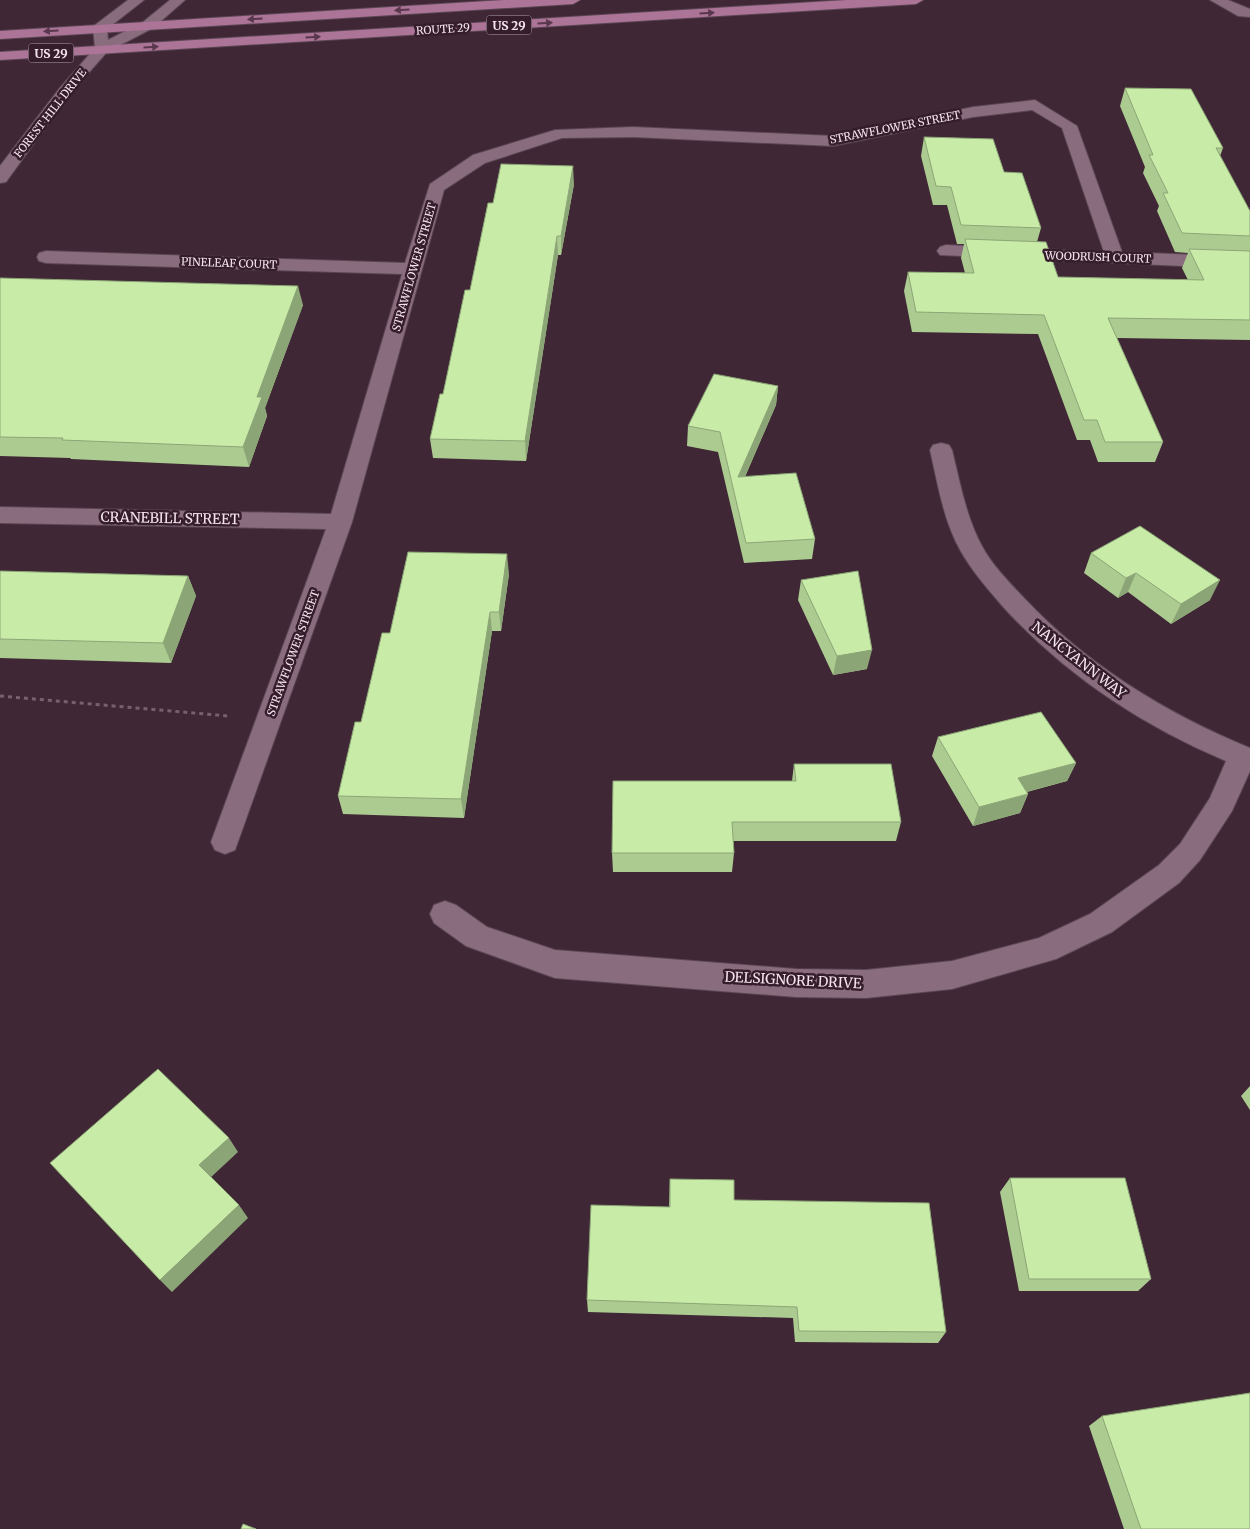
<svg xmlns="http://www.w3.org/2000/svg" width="1250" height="1529" font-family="Merriweather,serif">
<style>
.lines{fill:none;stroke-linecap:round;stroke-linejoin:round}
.minor-casing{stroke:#5b4654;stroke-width:2}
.major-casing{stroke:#5b4654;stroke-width:2}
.path{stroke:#77616e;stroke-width:3;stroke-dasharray:4 4;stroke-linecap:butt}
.minor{fill:#896c7e;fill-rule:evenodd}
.major{fill:#ac7497;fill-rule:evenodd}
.wall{fill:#accb90}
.shaded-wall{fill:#8ca576}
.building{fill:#c8eca8;stroke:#8ca576}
.oneway{fill:#59374c}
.labels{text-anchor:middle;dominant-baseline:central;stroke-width:5;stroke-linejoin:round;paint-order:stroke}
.far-street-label{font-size:11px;fill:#f5e4ee;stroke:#351d2c}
.shield{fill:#351d2c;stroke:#bba8b4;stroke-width:1}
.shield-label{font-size:12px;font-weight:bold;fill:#f5e4ee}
.street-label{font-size:14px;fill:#f5e4ee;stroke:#351d2c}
</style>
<rect width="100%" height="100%" fill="#3f2736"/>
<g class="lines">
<defs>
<path id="minor" d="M128,0H144L107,29L108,40L143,22L170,0H185L153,28L107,52L69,95L6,182L0,183V166L59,89L95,48L93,28L95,25Z
M1210,0H1228L1250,9V17L1238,16Z
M1035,100L1077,126L1122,252L1250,257V269L940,255L937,251L940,247L946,245L1104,252L1062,128L1032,110L973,117L833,146L633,137L562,138L485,163L444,190L352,522L235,850L225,854L215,850L211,842L326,529L0,523V507L331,514L402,274L46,263L39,261L37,257L39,253L46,251L405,263L430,184L473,155L555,130L633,127L833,136L973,107Z
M941,443L949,445L952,450C960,482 966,518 983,548C993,566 1009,582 1024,598C1087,665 1165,713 1250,748V771L1232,811L1200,860L1179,883L1112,932L1056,959L952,989L866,998L796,997L555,978L466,946L434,923L430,914L434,905L445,901L456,905L487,927L555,950L796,969L866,970L952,961L1039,938L1090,914L1159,865L1180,844L1210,798L1226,761C1143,726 1067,676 1005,609C987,588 968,567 956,542C942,513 937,480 930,450L933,445Z"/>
<path id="major" d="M504,0H580L573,4L0,39V31Z
M847,0H923L916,4L0,60V52Z"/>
</defs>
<use href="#minor" class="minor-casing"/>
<use href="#major" class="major-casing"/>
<path class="path" d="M0,696L228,716"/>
<use href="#minor" class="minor"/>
<use href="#major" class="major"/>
</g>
<path class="wall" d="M1125,88L1223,148L1220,156L1250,236V340L1117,338L1163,442L1155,462H1098L1090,440H1077L1038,334L912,332L904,291L908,272L965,273L961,258L964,244H957L947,205H933L921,156L924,137L1004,172L1041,228L1037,242L1058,277L1188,280L1182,268L1188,253L1175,252L1157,211L1159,206L1143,173L1145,167L1120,106Z
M574,184L561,255H558L526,461L433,458L430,439L443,394L493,203Z
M0,278L303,305L265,408L267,416L249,467L71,459L70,458L0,456Z
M778,386L776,405L745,477L815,539L812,559L744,563L718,452L687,446L688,426Z
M1091,553L1210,600L1171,624L1128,592L1118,598L1084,573Z
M0,571L188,576L196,596L171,663L0,658Z
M509,574L501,631H492L464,818L343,814L338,796L390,633Z
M801,580L867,669L833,675L798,600Z
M938,737L1076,763L1067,781L1027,792L1028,794L1020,813L973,826L932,756Z
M794,764L901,822L896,841H733L734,853L732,872H613L612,853L792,781Z
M1250,1086V1110L1241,1096Z
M1010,1178L1151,1279L1138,1291H1019L1000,1192Z
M670,1179L734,1200L946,1332L938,1343L795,1342L793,1318L588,1312L587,1300L669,1207Z
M1102,1416L1250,1529H1124L1089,1426Z"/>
<path class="shaded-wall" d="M573,166L574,184L561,255V236Z
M557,236L558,255L526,461L525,441Z
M298,286L303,305L265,408L267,416L249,467L243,447L257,397Z
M778,386L776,405L736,497L738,477Z
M507,554L509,574L501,631L499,612Z
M1136,573L1128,592L1118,598L1126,578Z
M188,576L196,596L171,663L163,643Z
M1220,580L1210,600L1171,624L1181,604Z
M490,612L492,631L464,818L461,799Z
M872,650L867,669L833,675L837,656Z
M1076,763L1067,781L1010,796L1018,778Z
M1028,794L1020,813L973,826L979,807Z
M229,1138L238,1152L209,1179L199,1165Z
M239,1205L248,1218L172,1292L160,1280Z"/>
<path class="building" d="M1125,88L1191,89L1223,148H1216L1250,211V236L1182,233L1163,193H1168L1149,155H1153Z
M924,137L993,139L1004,172L1022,173L1041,228L961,225L951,187L936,186Z
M501,164L573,166L561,236H557L525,441L430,439L440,394H443L465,290H470L488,203H493Z
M965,239L1046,242L1058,277L1204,280L1189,249L1250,251V320L1108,318L1163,442H1105L1097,420H1084L1044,315L916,312L908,272L974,273Z
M0,278L298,286L257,397H262L243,447L62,440L63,438L0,437Z
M714,374L778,386L738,477L796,473L815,539L746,543L720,432L688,426Z
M1140,526L1220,580L1181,604L1136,573L1126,578L1091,553Z
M408,552L507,554L499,612H490L461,799L338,796L355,722H361L382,633H390Z
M0,571L188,576L163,643L0,639Z
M858,571L872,650L837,656L801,580Z
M1041,712L1076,763L1018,778L1028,794L979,807L938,737Z
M794,764H891L901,822H732L734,853H612L613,781H796Z
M158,1069L229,1138L199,1165L239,1205L160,1280L50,1163Z
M1010,1178H1125L1151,1279H1029Z
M670,1179L734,1180V1200L929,1203L946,1332L799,1331L797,1307L587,1300L591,1205L670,1207Z
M1250,1393V1529H1141L1102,1416Z
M243,1524L256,1529H241Z"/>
<defs><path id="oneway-solid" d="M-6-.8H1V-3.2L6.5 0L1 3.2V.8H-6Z" transform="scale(1.25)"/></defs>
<g class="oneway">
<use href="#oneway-solid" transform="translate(402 10) rotate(177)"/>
<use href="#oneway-solid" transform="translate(707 13) rotate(-4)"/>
<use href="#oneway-solid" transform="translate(255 19) rotate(177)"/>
<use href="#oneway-solid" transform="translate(545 23) rotate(-4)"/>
<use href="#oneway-solid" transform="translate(51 31) rotate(176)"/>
<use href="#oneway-solid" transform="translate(313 37) rotate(-4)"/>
<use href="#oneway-solid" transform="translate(151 47) rotate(-3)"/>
</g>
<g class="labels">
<g class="far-street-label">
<text transform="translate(443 29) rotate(-4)">ROUTE 29</text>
<text transform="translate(50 113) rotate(-52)">FOREST HILL DRIVE</text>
<text transform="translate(895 127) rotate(-11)">STRAWFLOWER STREET</text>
<text transform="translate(1098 257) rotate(2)">WOODRUSH COURT</text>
<text transform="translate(229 263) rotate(2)">PINELEAF COURT</text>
<text transform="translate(414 267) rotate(-74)">STRAWFLOWER STREET</text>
<text transform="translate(293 653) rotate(-70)">STRAWFLOWER STREET</text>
</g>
<g class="shield">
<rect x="486.5" y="15.5" width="45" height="19" rx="4"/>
<rect x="28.5" y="43.5" width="45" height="19" rx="4"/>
</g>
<g class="shield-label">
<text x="509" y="25">US 29</text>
<text x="51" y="53">US 29</text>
</g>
<g class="street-label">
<text transform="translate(170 518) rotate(1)">CRANEBILL STREET</text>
<text transform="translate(1079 660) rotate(38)">NANCYANN WAY</text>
<text transform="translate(793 980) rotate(3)">DELSIGNORE DRIVE</text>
</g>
</g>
</svg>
